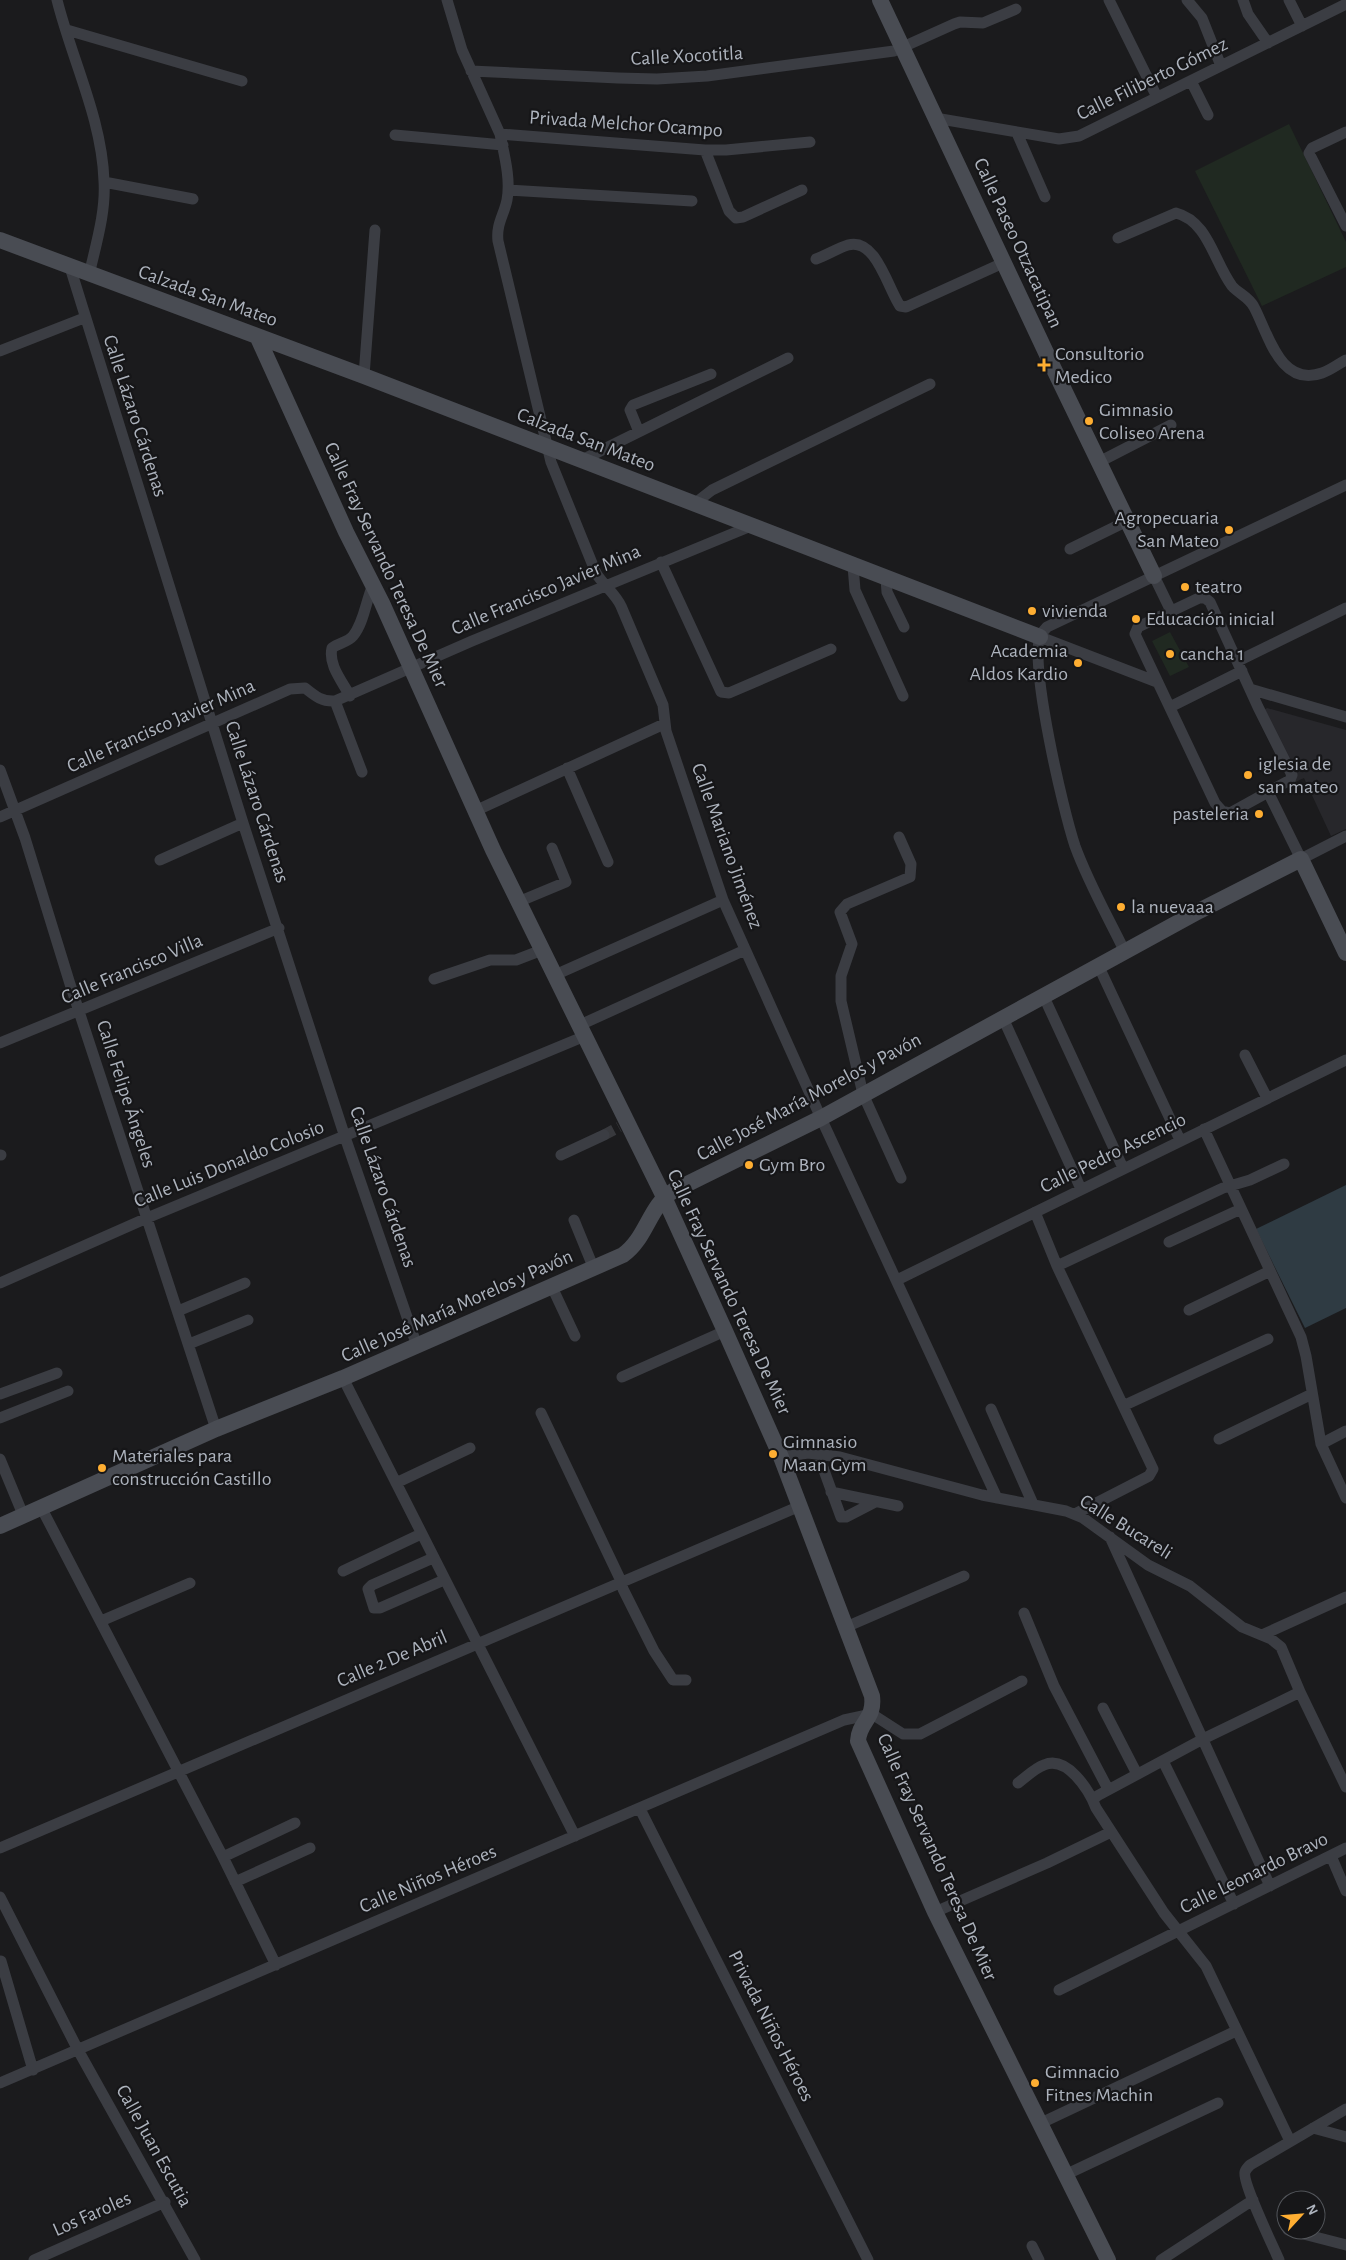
<svg xmlns="http://www.w3.org/2000/svg" width="1346" height="2260" font-family="'Alegreya Sans',sans-serif">
<style>
.built{fill:#27272b}
.green{fill:#202921}
.water{fill:#2f3b43}
.lines{fill:none;stroke-linecap:round;stroke-linejoin:round}
.street-tunnel{stroke:#38393d;stroke-width:11;stroke-dasharray:11 5.5;stroke-linecap:butt}
.street{stroke:#3b3d43;stroke-width:11}
.secondary{stroke:#494c53;stroke-width:16}
.poi-dot{fill:#feae32;stroke:#161618;stroke-width:2}
.labels{text-anchor:middle;dominant-baseline:central;stroke-width:4.5;stroke-linejoin:round;paint-order:stroke}
.street-label{font-size:20px;fill:#adb3bd;stroke:#161618}
.poi-label{font-size:20px;fill:#adb3bd;stroke:#161618;text-anchor:start}
</style>
<rect width="100%" height="100%" fill="#1b1b1d"/>
<path class="built" d="M1267,708L1346,730V829L1331,836L1304,778L1295,782L1259,713Z"/>
<path class="green" d="M1289,124L1346,242V267L1262,306L1195,171Z
M1170,632L1189,667L1170,676L1152,641Z"/>
<path class="water" d="M1346,1185V1308L1305,1328L1256,1229Z"/>
<g class="lines">
<path class="street-tunnel" d="M604,1135L619,1127"/>
<path class="street" d="M57,0C72,60 102,119 104,181C106,212 96,244 89,275
M447,0L462,50L500,134C504,154 511,179 507,200C504,215 496,224 498,241L551,462L596,573C603,585 615,593 621,606L663,705L666,731L723,900L821,1118L997,1498
M1109,0L1157,97
M1187,0L1202,18L1221,66
M1243,0L1248,14L1268,43
M1289,0L1302,26
M67,30L242,81
M471,71L618,78L657,79L707,76L894,51L954,24L960,22L983,23L1016,9
M1191,81L1208,115
M935,118L1059,139L1079,136L1346,4
M1346,132L1312,148L1309,153L1346,226
M1017,133L1045,197
M500,134L705,150H726L810,142
M395,135L503,145
M705,150L729,211L736,218L743,217L802,190
M104,182L193,199
M508,190L692,201
M1118,238L1176,213C1208,221 1214,262 1232,286C1239,294 1249,297 1254,307C1268,333 1280,388 1322,373C1331,370 1338,364 1346,360
M816,259C827,255 838,248 848,245C876,237 888,289 900,306L906,307L1003,263
M70,267L243,823L345,1137L417,1346
M0,351L84,318
M364,376L375,230
M639,432L630,410L633,405L711,374
M582,460L788,358
M1099,462L1171,425
M694,504L712,490L930,384
M1070,549L1127,521
M661,562L721,692L729,693L831,649
M853,566L855,590L903,696
M1154,576L1171,611
M886,579L887,592L904,627
M1199,598H1205L1210,602L1258,707L1292,775L1290,780L1230,813L1222,811L1215,803L1135,634L1138,627Z
M1040,637L1157,682
M1238,661L1346,608
M1250,689L1346,717
M350,696C342,681 328,665 332,648C339,643 348,642 353,636C364,623 366,600 373,585
M335,701L362,772
M1170,707L1242,671
M567,768L608,862
M0,770L25,838L70,984L216,1429
M1268,792L1301,859L1346,836
M475,811L664,724
M0,817L290,689L305,688C315,696 322,702 335,701L472,641L751,526
M899,837L911,864L910,877L847,904L840,912L852,944L841,976V1001L863,1094L901,1178
M160,860L243,823
M518,902L566,882L552,848
M1125,952C1108,917 1088,882 1075,846C1063,810 1030,668 1040,636C1042,633 1044,630 1047,627L1346,485
M1099,967L1180,1140
M555,975L723,900
M434,979L490,960H516L542,950
M1044,997L1123,1168
M1003,1018L1081,1189
M580,1025L745,950
M0,1043L279,928
M1245,1055L1267,1098
M1204,1129L1301,1337L1306,1356L1321,1444L1346,1498
M0,1155H1
M561,1155L604,1135
M1035,1212L1057,1266L1153,1469L1149,1476L1075,1514
M574,1220L594,1269
M1169,1242L1241,1209
M1057,1266L1223,1188L1250,1180L1284,1164
M897,1280L1346,1060
M0,1283L147,1218L585,1036
M552,1287L575,1336
M1189,1310L1270,1271
M178,1311L245,1283
M189,1344L248,1320
M622,1377L725,1331
M343,1378L575,1836
M0,1394L57,1373
M1125,1405L1268,1339
M991,1409L1033,1504
M541,1413L621,1581L623,1589L654,1651L673,1680H686
M0,1418L68,1391
M1219,1439L1312,1394
M1321,1444L1346,1431
M818,1454L841,1517H846L875,1502
M781,1457L808,1453L840,1457L982,1495L1066,1511L1083,1518L1148,1565L1190,1586L1242,1627L1271,1639L1281,1647L1300,1692L1346,1787
M0,1459L24,1517
M396,1483L470,1448
M831,1492L898,1506
M42,1509L223,1857L276,1965
M1110,1537L1270,1886
M433,1558L372,1585L368,1589L374,1608H380L444,1580
M343,1571L421,1534
M1024,1613L1054,1686L1108,1789
M101,1621L190,1583
M846,1627L964,1576
M1262,1635L1346,1597
M1103,1708L1137,1774
M1163,1761L1234,1904
M1018,1783C1026,1777 1035,1768 1044,1765C1067,1755 1089,1790 1096,1808L1164,1913L1206,1966L1290,2141
M1093,1800L1097,1796L1203,1739L1300,1692
M640,1809L868,2260
M0,1848L800,1506
M1331,1856L1346,1891
M223,1857L295,1823
M235,1882L310,1848
M0,1897L78,2050L195,2260
M935,1912L1047,1863L1111,1832
M1,1961L33,2070
M1059,1990L1346,1848
M0,2083L844,1720L872,1714L903,1734H920L1022,1681
M1039,2124L1236,2031
M1313,2128L1346,2137
M1065,2175L1218,2103
M1288,2230L1346,2245
M1032,2246L1039,2260
M34,2260L165,2202
M1161,2260L1253,2200
M1279,2260C1273,2246 1242,2182 1245,2172C1246,2169 1248,2167 1250,2165L1346,2109"/>
<path class="secondary" d="M880,0L1050,361L1154,576
M0,240L364,376L1040,637
M258,338L346,532L382,603L493,850L664,1197L725,1331L781,1457L872,1696C875,1720 859,1721 858,1741L935,1912L1108,2260
M0,1526L216,1429L343,1378L623,1255C647,1238 649,1206 673,1191L821,1118L1199,911L1301,859L1346,953"/>
</g>
<g class="poi-dot">
<path d="M1041.5 357.5h5v5h5v5h-5v5h-5v-5h-5v-5h5z"/>
<circle cx="1089" cy="421" r="5"/>
<circle cx="1229" cy="530" r="5"/>
<circle cx="1185" cy="587" r="5"/>
<circle cx="1032" cy="611" r="5"/>
<circle cx="1136" cy="619" r="5"/>
<circle cx="1170" cy="654" r="5"/>
<circle cx="1078" cy="663" r="5"/>
<circle cx="1248" cy="775" r="5"/>
<circle cx="1259" cy="814" r="5"/>
<circle cx="1121" cy="907" r="5"/>
<circle cx="749" cy="1165" r="5"/>
<circle cx="773" cy="1454" r="5"/>
<circle cx="102" cy="1468" r="5"/>
<circle cx="1035" cy="2083" r="5"/>
</g>
<g class="labels">
<g class="street-label">
<text transform="translate(687 56) rotate(-3)">Calle Xocotitla</text>
<text transform="translate(1152 79) rotate(-26)">Calle Filiberto Gómez</text>
<text transform="translate(626 124) rotate(4)">Privada Melchor Ocampo</text>
<text transform="translate(1018 243) rotate(65)">Calle Paseo Otzacatipan</text>
<text transform="translate(208 296) rotate(20)">Calzada San Mateo</text>
<text transform="translate(135 416) rotate(72)">Calle Lázaro Cárdenas</text>
<text transform="translate(586 440) rotate(21)">Calzada San Mateo</text>
<text transform="translate(386 565) rotate(65)">Calle Fray Servando Teresa De Mier</text>
<text transform="translate(546 590) rotate(-23)">Calle Francisco Javier Mina</text>
<text transform="translate(161 726) rotate(-24)">Calle Francisco Javier Mina</text>
<text transform="translate(257 802) rotate(72)">Calle Lázaro Cárdenas</text>
<text transform="translate(727 846) rotate(70)">Calle Mariano Jiménez</text>
<text transform="translate(132 969) rotate(-23)">Calle Francisco Villa</text>
<text transform="translate(126 1094) rotate(72)">Calle Felipe Ángeles</text>
<text transform="translate(809 1097) rotate(-28)">Calle José María Morelos y Pavón</text>
<text transform="translate(1113 1153) rotate(-26)">Calle Pedro Ascencio</text>
<text transform="translate(229 1164) rotate(-22)">Calle Luis Donaldo Colosio</text>
<text transform="translate(383 1187) rotate(71)">Calle Lázaro Cárdenas</text>
<text transform="translate(729 1292) rotate(65)">Calle Fray Servando Teresa De Mier</text>
<text transform="translate(457 1306) rotate(-24)">Calle José María Morelos y Pavón</text>
<text transform="translate(1126 1527) rotate(32)">Calle Bucareli</text>
<text transform="translate(392 1659) rotate(-23)">Calle 2 De Abril</text>
<text transform="translate(937 1857) rotate(66)">Calle Fray Servando Teresa De Mier</text>
<text transform="translate(1254 1873) rotate(-26)">Calle Leonardo Bravo</text>
<text transform="translate(428 1879) rotate(-23)">Calle Niños Héroes</text>
<text transform="translate(771 2026) rotate(63)">Privada Niños Héroes</text>
<text transform="translate(154 2146) rotate(61)">Calle Juan Escutia</text>
<text transform="translate(92 2214) rotate(-24)">Los Faroles</text>
</g>
<g class="poi-label">
<text x="1055" y="354">Consultorio<tspan x="1055" dy="23">Medico</tspan></text>
<text x="1099" y="410">Gimnasio<tspan x="1099" dy="23">Coliseo Arena</tspan></text>
<text x="1219" y="518" text-anchor="end">Agropecuaria<tspan x="1219" dy="23">San Mateo</tspan></text>
<text x="1195" y="587">teatro</text>
<text x="1042" y="611">vivienda</text>
<text x="1146" y="619">Educación inicial</text>
<text x="1068" y="651" text-anchor="end">Academia<tspan x="1068" dy="23">Aldos Kardio</tspan></text>
<text x="1180" y="654">cancha 1</text>
<text x="1258" y="764">iglesia de<tspan x="1258" dy="23">san mateo</tspan></text>
<text x="1249" y="814" text-anchor="end">pasteleria</text>
<text x="1131" y="907">la nuevaaa</text>
<text x="759" y="1165">Gym Bro</text>
<text x="783" y="1442">Gimnasio<tspan x="783" dy="23">Maan Gym</tspan></text>
<text x="112" y="1456">Materiales para<tspan x="112" dy="23">construcción Castillo</tspan></text>
<text x="1045" y="2072">Gimnacio<tspan x="1045" dy="23">Fitnes Machin</tspan></text>
</g>
</g>
<g transform="translate(1301 2215) rotate(64)"><circle r="24" fill="#161618" stroke="#52555a"/>
<path d="M0-4L9 19L0 12L-9 19Z" fill="#feae32"/>
<text y="-8" font-size="14" font-weight="bold" text-anchor="middle" fill="#adb3bd">N</text>
</g>
</svg>
